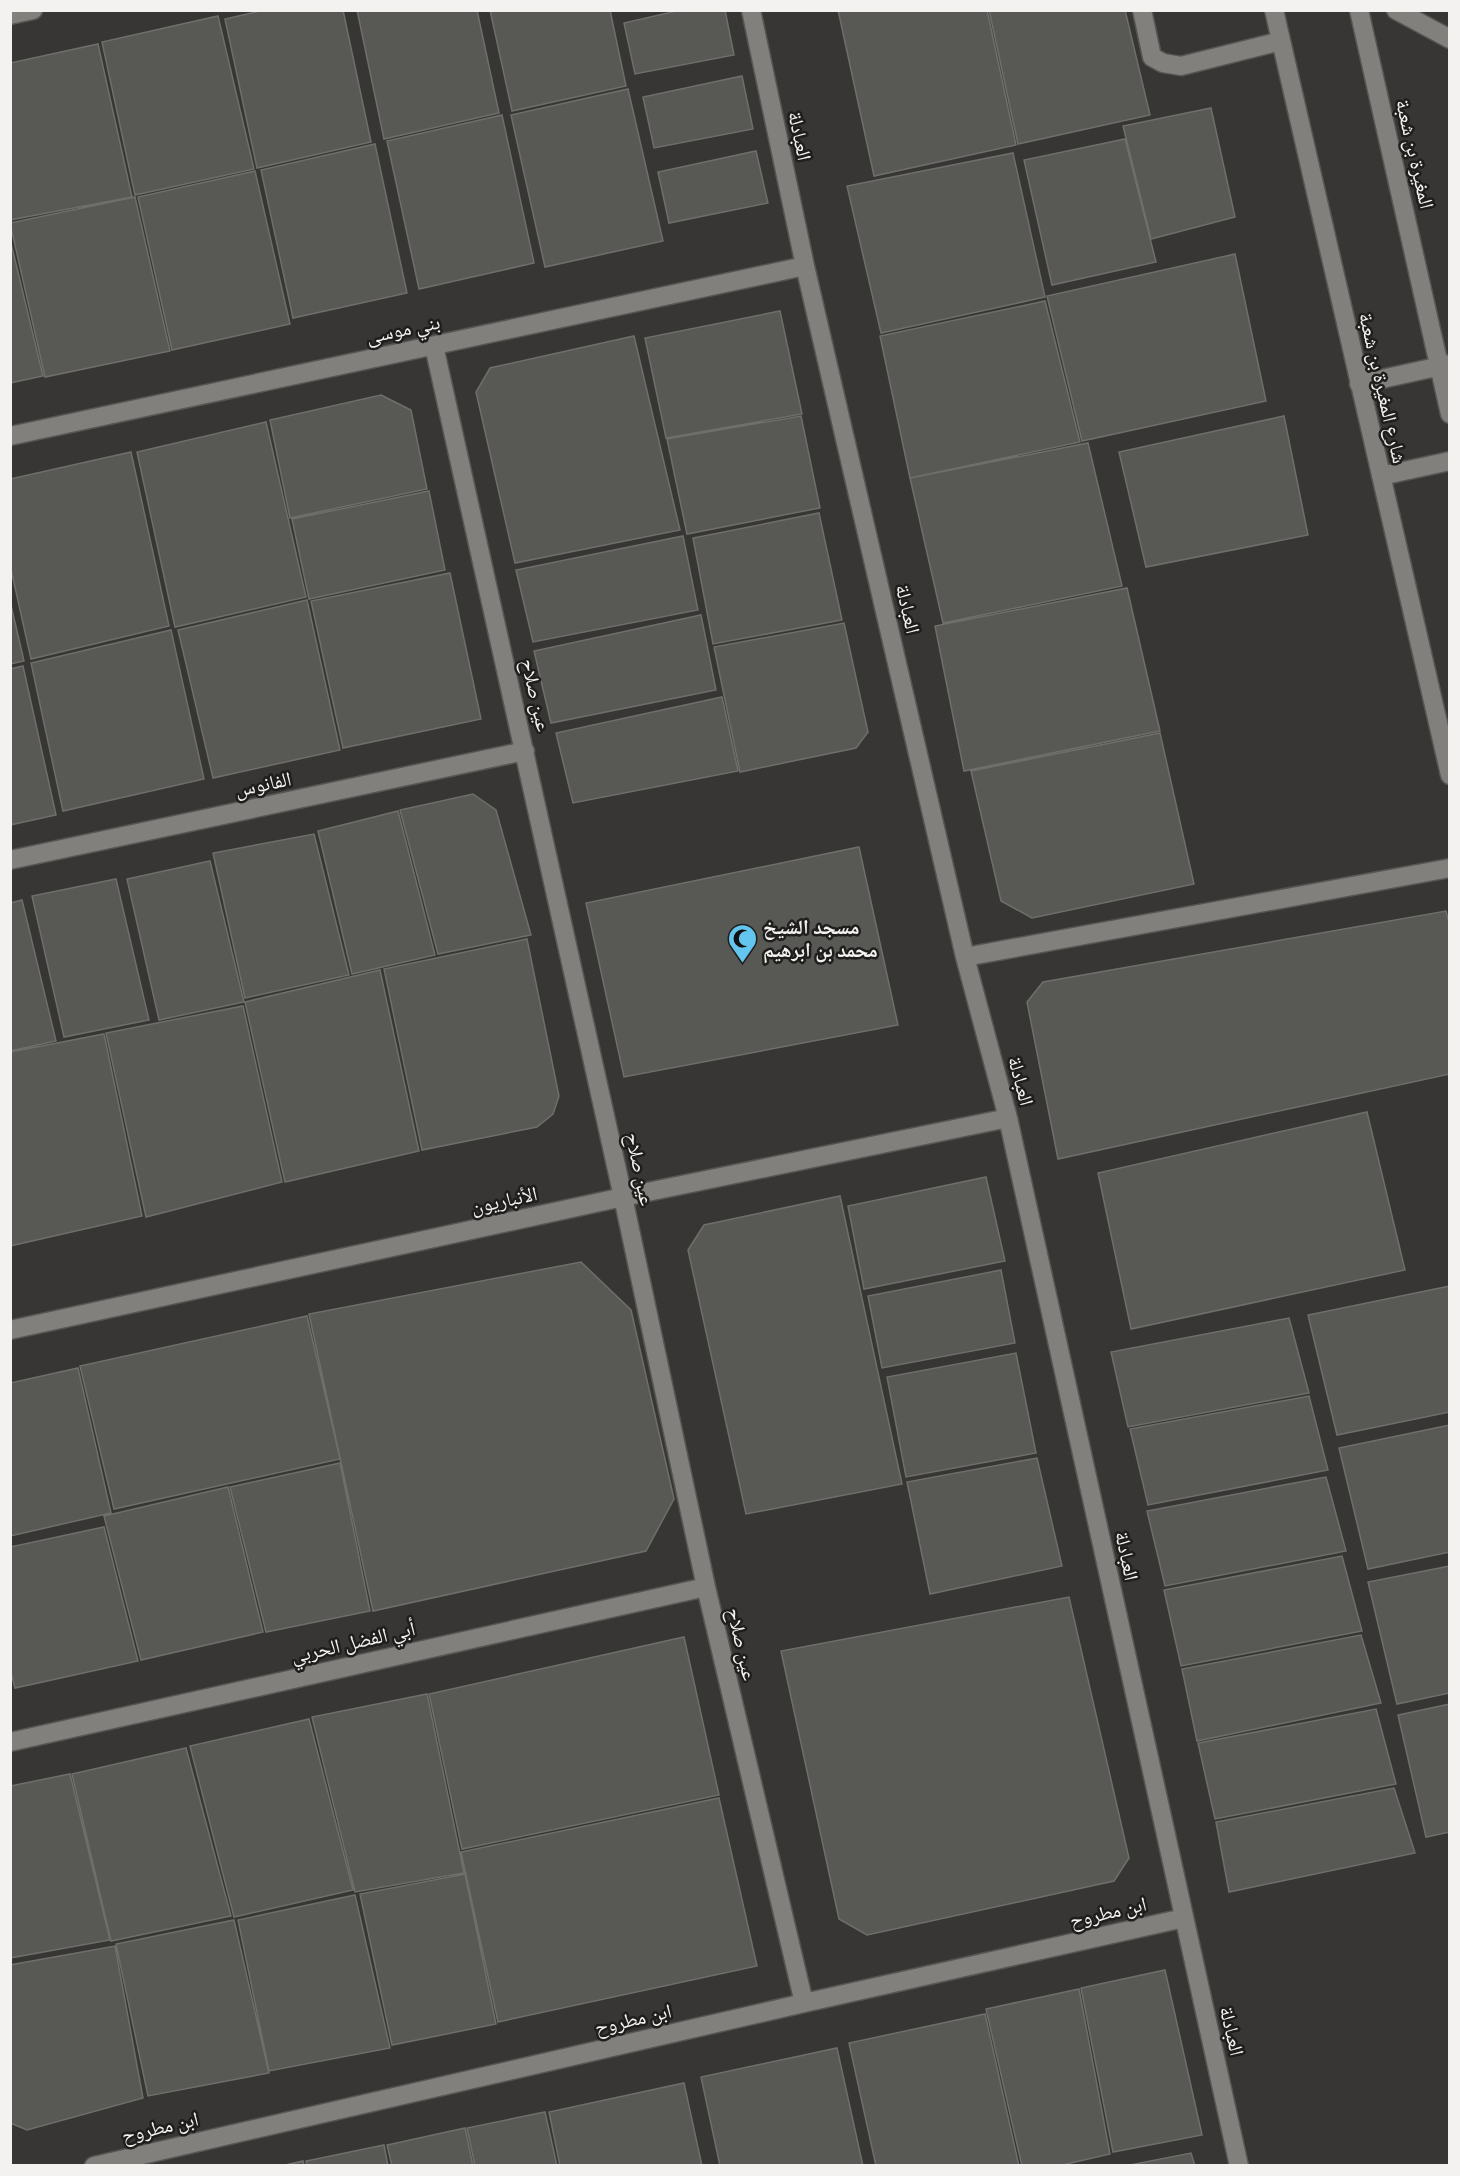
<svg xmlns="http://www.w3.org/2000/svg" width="1460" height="2176" font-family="Cabin,'Noto Naskh Arabic',sans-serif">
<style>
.building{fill:#585855;stroke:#6e6e6b;stroke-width:1.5}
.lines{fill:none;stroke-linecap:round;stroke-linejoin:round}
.minor-casing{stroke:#575553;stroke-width:21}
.minor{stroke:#82807d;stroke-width:18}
.labels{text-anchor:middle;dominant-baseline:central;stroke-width:5;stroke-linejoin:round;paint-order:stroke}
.street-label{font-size:20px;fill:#f3f2f1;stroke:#1f1e1d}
.poi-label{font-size:20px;font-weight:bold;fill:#f3f2f1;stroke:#1f1e1d;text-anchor:start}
</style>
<rect width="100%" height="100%" fill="#383634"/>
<path class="building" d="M265,10H343L371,142L257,168L225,19Z
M357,10H477L499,113L384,139Z
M490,10H610L626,86L512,111Z
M681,10H725L734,55L635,74L624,23Z
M838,10H987L1016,145L874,176Z
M989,10H1125L1150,115L1018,144Z
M218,16L254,169L135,195L102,42Z
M98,44L132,197L10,220V63Z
M742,76L753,129L654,148L643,97Z
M628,89L663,241L545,267L511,115Z
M1211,108L1235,217L1151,239L1123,126Z
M502,115L534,263L419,289L387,141Z
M1125,139L1156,262L1052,285L1024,160Z
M375,144L407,293L293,318L261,170Z
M756,151L768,203L669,223L658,172Z
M1013,153L1045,297L881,333L847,186Z
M255,171L290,324L172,350L138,197Z
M135,197L170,351L45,377L10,223Z
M10,239L43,376L10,383Z
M1235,254L1266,401L1082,441L1047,296Z
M1045,301L1080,442L910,478L880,336Z
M780,311L802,414L666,438L645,338Z
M634,336L680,530L515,563L476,392L490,368Z
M381,395L411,410L427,489L290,518L270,420Z
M801,416L820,508L687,534L667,439Z
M1284,416L1308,535L1146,567L1119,452Z
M266,422L306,597L175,627L137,452Z
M1088,443L1122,586L943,623L910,478Z
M131,452L169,626L31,659L10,565V479Z
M429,491L445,570L309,599L292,519Z
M819,513L842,620L713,644L693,538Z
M683,536L698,610L533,642L516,570Z
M450,573L481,719L343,748L311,601Z
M1127,588L1160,731L964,771L935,626Z
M307,600L340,750L213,778L178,630Z
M10,601L24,661L10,664Z
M701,615L716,690L551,723L534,651Z
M844,623L868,732L856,748L740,772L714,647Z
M171,630L204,779L63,811L31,663Z
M23,666L56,815L10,825V669Z
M722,697L738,771L573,803L556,733Z
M1160,733L1194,884L1032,918L1001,901L971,771Z
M473,794L496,810L531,935L438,954L400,810Z
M398,811L435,955L352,974L318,831Z
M314,834L349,975L245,998L213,853Z
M859,847L898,1025L624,1077L586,903Z
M210,861L244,1002L159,1020L127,879Z
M116,879L149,1020L64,1037L32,896Z
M22,900L56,1041L10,1051V903Z
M1446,911L1450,927V1074L1058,1159L1027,1002L1043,982Z
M527,939L559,1096L553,1114L537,1127L422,1150L384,969Z
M380,970L419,1151L285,1182L245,1002Z
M243,1006L282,1182L146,1217L106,1033Z
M104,1034L142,1216L10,1246V1052Z
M1367,1112L1405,1270L1131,1329L1098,1173Z
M986,1177L1005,1261L864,1289L848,1206Z
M840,1196L902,1484L746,1514L688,1250L704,1225Z
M581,1262L631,1310L674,1499L646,1551L373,1611L309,1314Z
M1001,1270L1015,1343L882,1368L868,1296Z
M1450,1286V1412L1337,1435L1308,1315Z
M307,1316L340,1459L114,1509L80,1366Z
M1289,1318L1309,1393L1128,1427L1111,1352Z
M1016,1353L1036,1453L906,1477L887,1377Z
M78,1368L111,1513L10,1536V1383Z
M1309,1396L1328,1470L1148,1505L1130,1429Z
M1450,1425V1552L1368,1569L1339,1448Z
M1037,1458L1062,1566L930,1594L907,1482Z
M340,1463L370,1611L266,1632L230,1487Z
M1326,1477L1346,1551L1165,1586L1147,1511Z
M228,1487L263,1632L141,1660L104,1516Z
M104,1527L138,1661L15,1688L10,1669V1547Z
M1342,1556L1362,1631L1181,1666L1164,1590Z
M1450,1566V1693L1397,1704L1368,1582Z
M1069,1597L1129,1858L1114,1881L867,1935L839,1919L781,1651Z
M1361,1635L1381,1703L1197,1741L1182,1669Z
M684,1637L719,1795L462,1849L429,1694Z
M427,1694L464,1873L355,1892L312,1717Z
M1450,1704V1832L1426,1837L1398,1715Z
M1376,1709L1396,1784L1215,1819L1198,1743Z
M309,1719L353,1890L234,1917L190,1746Z
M186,1748L231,1916L111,1941L72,1774Z
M70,1774L110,1940L10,1958V1786Z
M1394,1788L1415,1853L1229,1892L1216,1822Z
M719,1798L757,1966L498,2022L461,1852Z
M465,1874L496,2024L392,2045L360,1894Z
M355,1895L390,2048L269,2071L238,1920Z
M234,1920L269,2073L148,2096L116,1944Z
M115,1946L143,2098L27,2130L10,2123V1965Z
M1165,1970L1202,2135L1113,2152L1081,1988Z
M1079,1989L1110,2154L1058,2166H1022L986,2009Z
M985,2014L1019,2166H876L849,2043Z
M837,2048L863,2166H720L701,2077Z
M684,2083L702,2166H560L549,2112Z
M545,2112L557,2166H475L467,2128Z
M465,2128L473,2166H392L387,2145Z
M384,2145L388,2166H307L306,2161Z
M1191,2153L1195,2166H1125Z
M303,2161L304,2166H281Z"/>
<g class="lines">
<defs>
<path id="minor" d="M751,10L805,266L965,957L1008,1118L1239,2166
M1142,10L1152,57L1163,63L1181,66L1281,41
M1274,10L1450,775
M1359,10L1450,414
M1396,10L1450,39
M10,15L33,10
M434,346L623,1197L706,1587L804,2003
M1359,384L1450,364
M10,436L805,266
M1381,476L1450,461
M10,860L525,751
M965,957L1450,868
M10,1330L623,1197L1008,1118
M10,1742L706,1587
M94,2166L804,2003L1184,1918"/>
</defs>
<use href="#minor" class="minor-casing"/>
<use href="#minor" class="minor"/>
</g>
<defs>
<symbol id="mosque-pin" viewBox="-11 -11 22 30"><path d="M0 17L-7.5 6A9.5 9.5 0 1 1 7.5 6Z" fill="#64c5ee" stroke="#1f1e1d"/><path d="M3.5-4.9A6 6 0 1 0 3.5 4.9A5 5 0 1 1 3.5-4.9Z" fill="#111"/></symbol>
</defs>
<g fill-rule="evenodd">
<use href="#mosque-pin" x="726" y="922" width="33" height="45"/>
</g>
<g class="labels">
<g class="street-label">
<text transform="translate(800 136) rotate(78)">العبادلة</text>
<text transform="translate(1415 154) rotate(77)">المغيرة بن شعبة</text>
<text transform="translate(403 329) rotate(-12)">بني موسى</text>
<text transform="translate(1383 388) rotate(77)">شارع المغيرة بن شعبة</text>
<text transform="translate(908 609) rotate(77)">العبادلة</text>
<text transform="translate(536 695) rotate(77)">عين صلاح</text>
<text transform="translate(263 784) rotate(-12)">الفانوس</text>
<text transform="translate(1021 1081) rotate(75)">العبادلة</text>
<text transform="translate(640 1169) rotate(78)">عين صلاح</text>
<text transform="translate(504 1200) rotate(-12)">الأنباريون</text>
<text transform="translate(1127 1556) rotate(78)">العبادلة</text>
<text transform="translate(353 1642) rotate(-13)">أبي الفضل الحربي</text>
<text transform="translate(742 1644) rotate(77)">عين صلاح</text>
<text transform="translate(1108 1912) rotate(-13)">ابن مطروح</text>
<text transform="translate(633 2019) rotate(-13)">ابن مطروح</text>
<text transform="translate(1232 2031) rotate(77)">العبادلة</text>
<text transform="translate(160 2127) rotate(-13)">ابن مطروح</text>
</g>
<g class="poi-label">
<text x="763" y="927">مسجد الشيخ<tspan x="763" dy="23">محمد بن ابرهيم</tspan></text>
</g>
</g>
<rect width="1460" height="2176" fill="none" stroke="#f3f2f1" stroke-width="24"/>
</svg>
